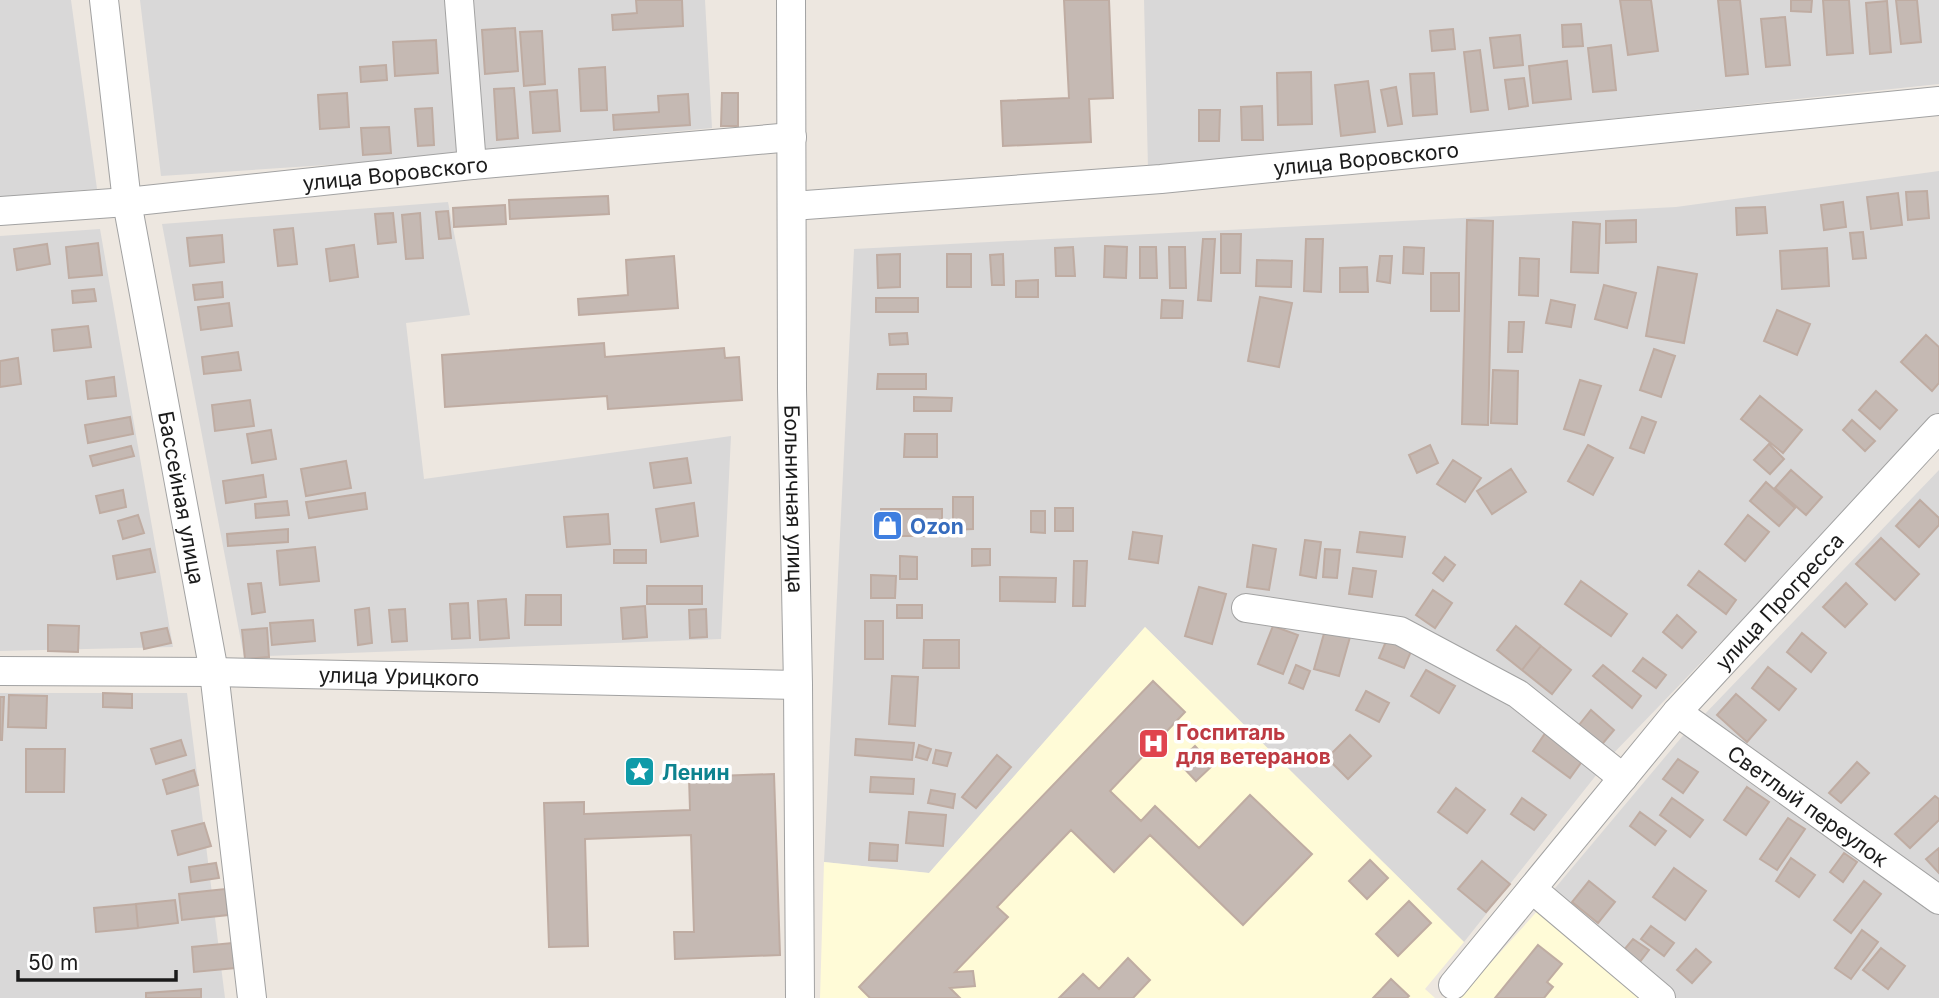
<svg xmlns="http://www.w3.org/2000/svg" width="1939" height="998" font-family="Inter,sans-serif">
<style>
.residential{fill:#d9d8d8}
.education{fill:#fffbd7}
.building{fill:#c5b9b3;stroke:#bfaca2;stroke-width:2}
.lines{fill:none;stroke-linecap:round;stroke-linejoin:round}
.minor-casing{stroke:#a2a2a2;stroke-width:30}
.minor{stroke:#fff;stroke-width:28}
.labels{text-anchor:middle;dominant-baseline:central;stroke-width:7;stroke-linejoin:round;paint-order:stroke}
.street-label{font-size:21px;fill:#1b1b1b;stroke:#fff}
.shop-label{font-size:21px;font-weight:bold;fill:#366cbe;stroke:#fff;text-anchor:start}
.health-label{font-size:21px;font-weight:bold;fill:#be3a42;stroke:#fff;text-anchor:start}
.culture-label{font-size:21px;font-weight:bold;fill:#0d838f;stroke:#fff;text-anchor:start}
</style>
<rect width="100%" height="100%" fill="#ede7e0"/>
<path class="residential" d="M0,0H71L97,189L0,197Z
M140,0H449L463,156L161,176Z
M470,0H705L712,128L482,150Z
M1144,0H1939V84L1148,168Z
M1939,171V416L1607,760L1519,690L1402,624L1238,604L1239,613L1398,637L1522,709L1601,769L1464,942L1145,627L929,873L824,862L854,249L1676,207Z
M448,202L470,315L406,323L424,479L731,436L721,639L244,657L162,224Z
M100,229L173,647L0,651V236Z
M1939,470V889L1703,716Z
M0,693H187L225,998H0Z
M1686,732L1939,915V998H1674L1551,893Z"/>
<path class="education" d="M1145,627L1464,942L1425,989L1435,998H820L824,862L929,873Z
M1541,907L1648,998H1459Z"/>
<path class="building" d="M636,0H682L683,26L613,30L612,15L637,13Z
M1064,0H1109L1113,98L1089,99L1091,142L1003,146L1001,101L1069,98Z
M1620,0H1651L1658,51L1628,55Z
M1718,0H1740L1748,74L1726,76Z
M1791,0H1812L1811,12L1791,11Z
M1823,0H1849L1853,53L1827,55Z
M1896,0H1917L1921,42L1901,44Z
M1887,1L1891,52L1870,54L1866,3Z
M1785,17L1790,65L1766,67L1761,19Z
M1581,24L1583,46L1563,47L1562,25Z
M515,28L518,71L485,74L482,30Z
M1453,29L1455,49L1432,51L1430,31Z
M542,31L545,84L524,86L520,32Z
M1520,35L1523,65L1494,68L1490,38Z
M436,40L438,73L395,76L393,42Z
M1611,45L1616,90L1593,92L1588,48Z
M1480,50L1488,110L1471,112L1464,52Z
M1567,61L1571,99L1533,103L1529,66Z
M386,65L387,80L361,82L360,67Z
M605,67L607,110L581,111L579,69Z
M1311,72L1312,124L1278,125L1277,73Z
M1434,73L1437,114L1413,116L1410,74Z
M1524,78L1528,106L1509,109L1505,80Z
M1368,81L1375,132L1341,136L1335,85Z
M1396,87L1402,124L1388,126L1381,90Z
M514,88L518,138L497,140L494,89Z
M557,90L560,131L533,133L530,92Z
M347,93L349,127L320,129L318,95Z
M722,93H738V126H721Z
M688,94L690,125L614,130L613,115L659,112L658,96Z
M1262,106L1263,140H1242L1241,107Z
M432,108L434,145L418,146L415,109Z
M1199,110H1220L1219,141H1199Z
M389,127L391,153L363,155L361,128Z
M1927,191L1929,218L1908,220L1906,192Z
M1898,193L1902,225L1871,229L1867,197Z
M608,196L609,214L510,219L509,200Z
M1843,202L1846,227L1824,230L1821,205Z
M505,205L506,224L454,227L453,208Z
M1765,207L1767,233L1737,235L1736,208Z
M448,211L451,238L439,239L436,212Z
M393,213L396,242L378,244L375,214Z
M420,213L423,258L406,259L402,215Z
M1467,220L1493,221L1488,425L1462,424Z
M1636,220V242L1606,243V221Z
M1573,222L1600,224L1598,273L1571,272Z
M293,228L297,264L278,266L274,230Z
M1863,232L1866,258L1853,259L1850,233Z
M1221,234H1241L1240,273H1221Z
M222,235L224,262L190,266L187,238Z
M1203,239H1215L1211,301L1198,300Z
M1306,239H1323L1321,292L1304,291Z
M98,243L102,275L69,278L66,247Z
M47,244L50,264L17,270L14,249Z
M354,245L358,277L330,281L326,249Z
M1105,246L1127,247L1126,278L1104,277Z
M1073,247L1075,276H1056L1055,248Z
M1140,247H1156L1157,278H1140Z
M1169,247H1185L1186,288H1170Z
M1404,247L1424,248L1423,274L1403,273Z
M1827,248L1829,286L1782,289L1780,251Z
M900,254V287L878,288L877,255Z
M947,254H971V287H947Z
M1003,254L1004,285H992L990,255Z
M674,256L678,308L579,315L578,299L628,295L626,260Z
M1380,256H1392L1390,283L1377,281Z
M1520,258L1539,259L1538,296L1519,295Z
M1257,260L1292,261L1291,287L1256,286Z
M1367,267L1368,292H1340V268Z
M1658,267L1697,274L1684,343L1646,336Z
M1431,273H1459V311H1431Z
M1038,280V297H1016V281Z
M222,282L223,297L195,300L193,285Z
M1604,285L1636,293L1627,328L1595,319Z
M94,289L96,301L73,303L72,291Z
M1260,297L1292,303L1279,367L1248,361Z
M876,298H918V312H876Z
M1162,300L1183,301L1182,318H1161Z
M1551,300L1575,305L1571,327L1546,323Z
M229,303L232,326L201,330L198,307Z
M1777,310L1810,324L1797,355L1764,341Z
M1509,322H1524L1522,352H1508Z
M88,326L91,347L54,351L52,330Z
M907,333L908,344L890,345L889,334Z
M1926,335L1939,347V383L1932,391L1901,362Z
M604,343L605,357L724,348L725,358L739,357L742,400L608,409L607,396L445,407L442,355Z
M1654,349L1675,356L1661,397L1640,390Z
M238,352L241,370L204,374L202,357Z
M18,358L21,384L0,387V361Z
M1493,370L1518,371L1517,424L1491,423Z
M878,374H926V389H877Z
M114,377L116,396L88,399L86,381Z
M1580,380L1601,386L1584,435L1564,429Z
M1876,391L1897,410L1880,429L1859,410Z
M1760,396L1802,430L1783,453L1741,419Z
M914,397L952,398L951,411H914Z
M250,400L254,426L215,431L212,405Z
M130,417L133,434L88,443L85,425Z
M1642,417L1656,422L1644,453L1630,448Z
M1852,420L1875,441L1865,451L1843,430Z
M271,430L276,459L252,463L247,434Z
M905,434H937V457H904Z
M1769,444L1784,459L1770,474L1754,460Z
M1430,445L1438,463L1417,473L1409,455Z
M1588,445L1613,458L1593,495L1568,481Z
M131,446L134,456L93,466L90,456Z
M687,458L691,483L654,488L650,463Z
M1453,460L1481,478L1465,502L1437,484Z
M346,461L351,488L306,496L301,469Z
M1511,469L1526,492L1492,514L1477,491Z
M1791,470L1822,497L1806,515L1775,488Z
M263,475L266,497L226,503L223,481Z
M1766,482L1795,508L1779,526L1750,501Z
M123,490L126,507L100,513L96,496Z
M365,493L367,509L309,518L306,502Z
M953,497H973V529L953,530Z
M1920,500L1939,518V525L1919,547L1896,526Z
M287,501L289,515L256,518L255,504Z
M694,503L698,536L661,542L656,509Z
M1055,508H1073V531H1055Z
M881,509H942V536H881Z
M1031,511H1045V533L1031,532Z
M608,514L610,544L567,547L564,517Z
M138,515L144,533L123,539L118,521Z
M1748,515L1769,532L1745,561L1725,544Z
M288,529V542L228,546L227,534Z
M1133,532L1162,536L1158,563L1129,559Z
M1360,532L1405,537L1402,557L1357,552Z
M1881,538L1919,574L1895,600L1856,564Z
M1305,540L1321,542L1316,578L1300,575Z
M1253,545L1276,549L1269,590L1247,587Z
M315,547L319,581L280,585L277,551Z
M150,549L155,572L117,579L113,556Z
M972,549H990V565L972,566Z
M1325,549L1340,550L1337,578L1323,577Z
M614,550H646V563H614Z
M900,556L917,557V579H900Z
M1445,557L1455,565L1443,581L1433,573Z
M1074,561H1087L1085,606H1073Z
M1353,568L1376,571L1372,597L1349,594Z
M1699,571L1736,600L1726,614L1688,585Z
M871,575L896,576L895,598H871Z
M1000,577L1056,578L1055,602L1000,601Z
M1581,581L1627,614L1611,636L1565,604Z
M261,583L265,612L252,614L248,584Z
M1846,583L1867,604L1845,627L1823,607Z
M647,586H702V604H647Z
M1199,587L1226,594L1212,644L1185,636Z
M1433,590L1452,603L1435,628L1416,615Z
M526,595H561V625H525Z
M506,599L509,638L480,640L478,601Z
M468,603L470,638L452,639L450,604Z
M897,605H922V618H897Z
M645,606L647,637L623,639L621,608Z
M369,608L372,643L358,645L355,610Z
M405,609L407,641L392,642L389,610Z
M706,609L707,637L690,638L689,610Z
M1677,615L1696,632L1682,648L1663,632Z
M313,620L315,641L272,645L270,623Z
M865,621H883V659H865Z
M48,625L79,626L78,652L48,651Z
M1273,626L1298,635L1283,674L1258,664Z
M1516,626L1541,646L1522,670L1497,650Z
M167,628L171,643L144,649L141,633Z
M267,628L269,657L245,659L242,630Z
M1325,630L1350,637L1339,676L1314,669Z
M1802,633L1826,653L1811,672L1787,652Z
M1387,639L1412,649L1404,668L1379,658Z
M924,640H959V668H923Z
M1541,646L1571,670L1552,694L1522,670Z
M1643,658L1666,675L1656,688L1633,671Z
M1296,665L1310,671L1303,689L1289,683Z
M1603,665L1641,696L1632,708L1593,676Z
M1768,667L1796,689L1779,710L1752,688Z
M1426,670L1455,686L1439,713L1411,696Z
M892,676L918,677L915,726L889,724Z
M1153,681L1185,712L1110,791L1141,821L1155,806L1199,848L1250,795L1312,854L1243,925L1150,835L1114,872L1071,830L997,907L1008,917L955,972L973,971L975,986L950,988L960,998H870L859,987Z
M1366,691L1389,703L1379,722L1356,710Z
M103,693L132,694V708L103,707Z
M1736,694L1766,720L1747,742L1717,715Z
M9,695L47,696L46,728L8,727Z
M0,697H4L2,740H0Z
M1591,710L1614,730L1598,749L1575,730Z
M1546,732L1583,760L1570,778L1533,751Z
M1350,735L1371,756L1348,779L1327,758Z
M856,739L914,743L912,760L855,755Z
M181,740L186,755L156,764L151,749Z
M919,745L931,749L927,760L916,757Z
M1195,746L1213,765L1196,781L1178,762Z
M26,749H65L64,792H26Z
M936,750L951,753L947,766L933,763Z
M997,755L1011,767L976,808L962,797Z
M1678,759L1698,772L1683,793L1663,779Z
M1857,762L1869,773L1841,803L1829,793Z
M194,770L198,785L167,794L163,780Z
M774,774L780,955L675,959L674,932H694L691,835L585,839L588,946L549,947L544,803L584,802V814L690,810L689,777Z
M871,777L914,779L913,794L870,792Z
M1747,787L1769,802L1746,835L1724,820Z
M1456,788L1485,810L1467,833L1438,812Z
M931,790L955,794L953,808L928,803Z
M1935,796L1939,799V820L1910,848L1895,834Z
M1522,798L1546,815L1534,830L1511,814Z
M1672,798L1703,820L1690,837L1660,815Z
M909,812L946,815L943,846L906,843Z
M1640,812L1666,831L1655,845L1630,826Z
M1788,818L1805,829L1777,870L1760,859Z
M204,823L211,846L178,855L172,831Z
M870,843L898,845L897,861L869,860Z
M1939,848V873L1926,859Z
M1844,853L1857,862L1843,882L1830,872Z
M1791,858L1815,875L1799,897L1776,881Z
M1370,860L1388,878L1367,899L1349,881Z
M1482,861L1510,884L1486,912L1458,889Z
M216,863L219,878L191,882L189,867Z
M1674,868L1706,891L1685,920L1653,897Z
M1589,881L1615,902L1598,923L1572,902Z
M1864,881L1881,894L1851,933L1834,920Z
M225,889L228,915L182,920L179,894Z
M175,900L178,923L138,928L136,904Z
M1409,901L1431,923L1398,956L1376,934Z
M136,904L138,928L96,932L94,908Z
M1651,926L1674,943L1664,956L1641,939Z
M1862,930L1878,942L1851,979L1835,968Z
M1633,939L1649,950L1639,963L1623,951Z
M232,943L235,968L194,972L192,947Z
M1538,945L1562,964L1547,982L1553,987L1544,998H1495Z
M1881,948L1905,966L1888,989L1863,970Z
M1696,949L1711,962L1692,983L1677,970Z
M1128,958L1150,980L1133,998H1059L1083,974L1099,989Z
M1391,979L1409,996L1407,998H1373Z
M201,989V998H146V993Z"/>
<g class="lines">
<defs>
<g id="minor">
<path id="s1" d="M104,0L127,202L214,672L252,998"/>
<path d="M459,0L472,165"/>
<path id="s2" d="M791,0L792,389L798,685L800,998"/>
<path id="s3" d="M792,206L1161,179L1939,101"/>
<path id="s4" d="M0,211L127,202L472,165L792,137"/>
<path d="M1246,608L1400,631L1518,694L1623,778"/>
<path id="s5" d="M0,671L214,672L798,685"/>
<path id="s6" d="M1677,712L1939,900"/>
<path d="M1532,889L1661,998"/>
<path id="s7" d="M1453,985L1677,712L1939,428"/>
</g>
</defs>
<use href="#minor" class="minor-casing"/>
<use href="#minor" class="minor"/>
</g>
<defs>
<symbol id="shop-square" viewBox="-11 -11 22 22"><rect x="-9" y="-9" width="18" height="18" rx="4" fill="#3f7fe0" stroke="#fff"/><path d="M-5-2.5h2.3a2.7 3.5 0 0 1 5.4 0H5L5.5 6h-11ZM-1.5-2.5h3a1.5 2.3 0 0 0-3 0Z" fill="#fff"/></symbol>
<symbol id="hospital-square" viewBox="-11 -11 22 22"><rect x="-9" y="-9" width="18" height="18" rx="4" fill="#e0444e" stroke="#fff"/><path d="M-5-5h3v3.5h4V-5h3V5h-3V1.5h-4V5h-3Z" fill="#fff"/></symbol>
<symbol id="sight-square" viewBox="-11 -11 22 22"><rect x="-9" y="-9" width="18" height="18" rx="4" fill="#0f9aa8" stroke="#fff"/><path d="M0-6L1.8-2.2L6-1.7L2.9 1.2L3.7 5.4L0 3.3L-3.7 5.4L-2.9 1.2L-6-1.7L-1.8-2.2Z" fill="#fff"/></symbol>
</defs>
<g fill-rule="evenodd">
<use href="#shop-square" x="870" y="508" width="35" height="35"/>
<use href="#hospital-square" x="1136" y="726" width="35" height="35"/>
<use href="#sight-square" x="622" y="754" width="35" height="35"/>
</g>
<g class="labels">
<g class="street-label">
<text stroke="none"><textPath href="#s3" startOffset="576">улица Воровского</textPath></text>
<text stroke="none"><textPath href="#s4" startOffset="397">улица Воровского</textPath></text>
<text stroke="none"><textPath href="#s1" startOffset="504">Бассейная улица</textPath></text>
<text stroke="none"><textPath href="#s2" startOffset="499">Больничная улица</textPath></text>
<text stroke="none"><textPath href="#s7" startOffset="504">улица Прогресса</textPath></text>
<text stroke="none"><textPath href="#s5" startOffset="399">улица Урицкого</textPath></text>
<text stroke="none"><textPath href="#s6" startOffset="161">Светлый переулок</textPath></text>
</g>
<g class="shop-label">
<text x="910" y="526">Ozon</text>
</g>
<g class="health-label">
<text x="1176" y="732">Госпиталь<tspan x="1176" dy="24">для ветеранов</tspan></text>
</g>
<g class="culture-label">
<text x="662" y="772">Ленин</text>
</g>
</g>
<path d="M18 970v10h158v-10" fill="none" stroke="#1b1b1b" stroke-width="3.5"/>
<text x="28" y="970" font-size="21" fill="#1b1b1b" stroke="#ffffff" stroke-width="5" paint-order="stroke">50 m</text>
</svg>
